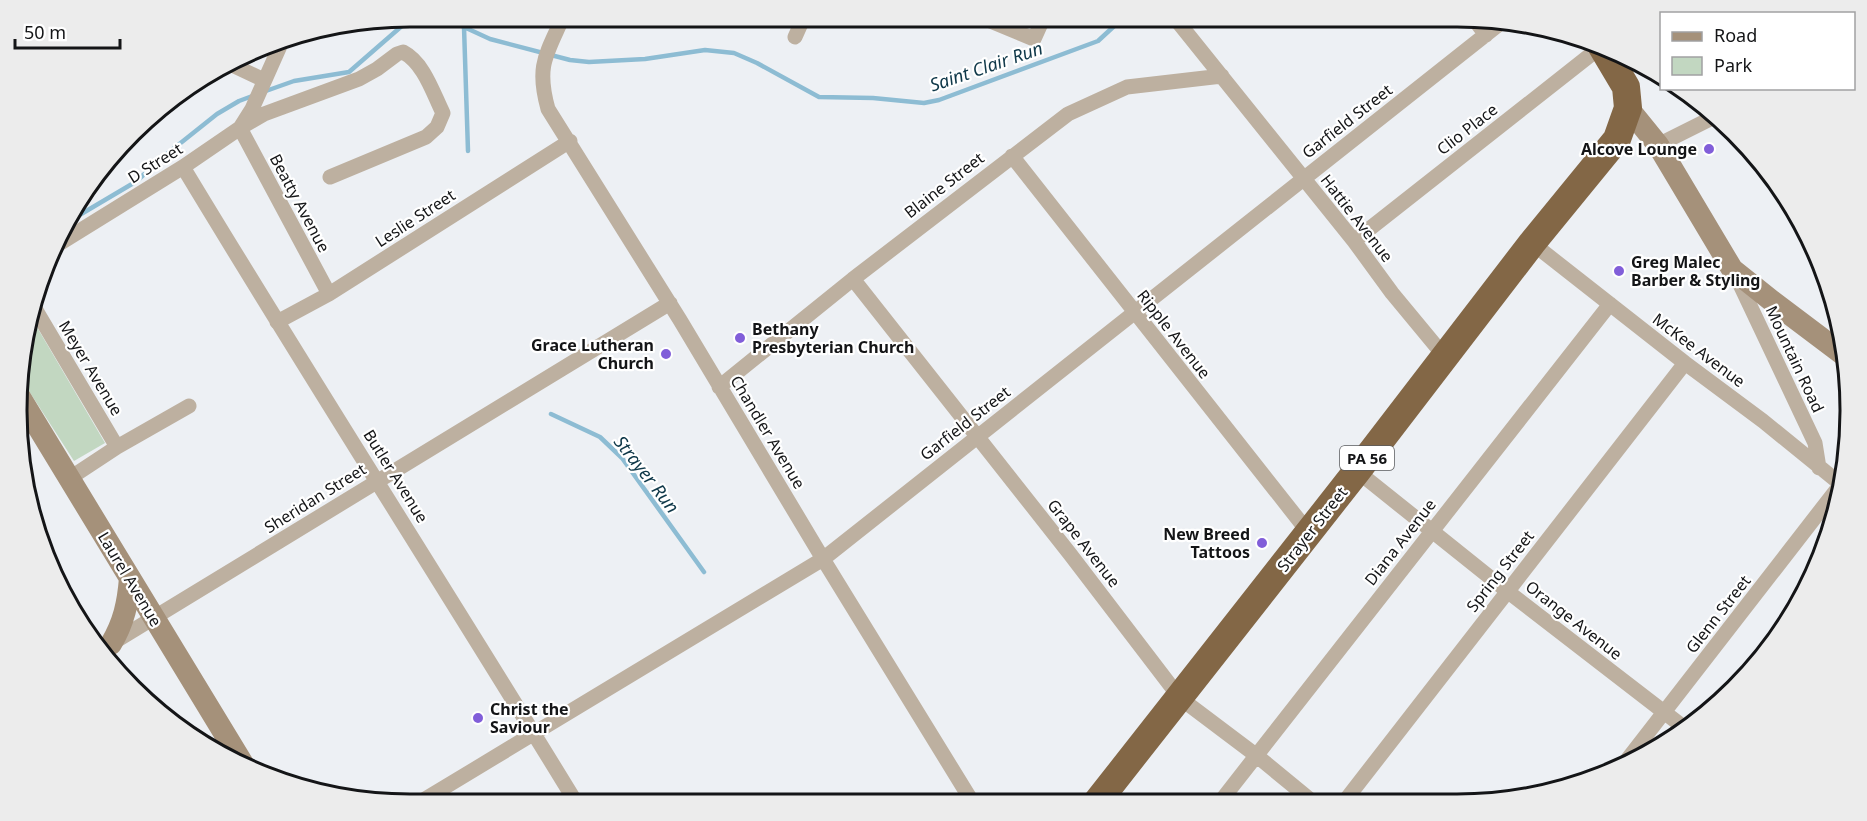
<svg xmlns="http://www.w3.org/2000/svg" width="1867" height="821" font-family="'Noto Sans',sans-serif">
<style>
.green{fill:#c2d7c1}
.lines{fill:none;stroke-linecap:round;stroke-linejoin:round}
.stream{stroke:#8dbcd3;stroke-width:4.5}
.street{stroke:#bdb0a0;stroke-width:15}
.secondary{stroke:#a5917a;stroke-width:22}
.highway{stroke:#836746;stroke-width:28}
.poi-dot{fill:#815ed9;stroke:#fff;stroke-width:2}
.labels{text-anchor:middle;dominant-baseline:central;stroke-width:4.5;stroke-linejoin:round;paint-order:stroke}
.shield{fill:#fff;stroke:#5a5b5d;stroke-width:1.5}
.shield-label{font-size:15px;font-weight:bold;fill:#141517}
.street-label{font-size:16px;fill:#141517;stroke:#fff}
.poi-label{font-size:16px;font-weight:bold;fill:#141517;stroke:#fff;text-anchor:end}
.water-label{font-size:18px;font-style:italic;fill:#0f3849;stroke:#fff}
.rim{fill:none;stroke:#141517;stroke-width:3}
</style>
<rect width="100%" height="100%" fill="#edf0f4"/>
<path class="green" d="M31,317L105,443L74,461L20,377L24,334Z"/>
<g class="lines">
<path class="stream" d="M431,17L451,21L490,39L570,60L589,62L645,59L705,50L734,53L757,63L819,97L873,98L924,103L939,100L1098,41L1124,17
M464,27L468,151
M263,92L294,81L349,72L403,25L418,17
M66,223L137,181L158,161L217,114L239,101L255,95
M551,414L600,437L622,458L704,572"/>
<path class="street" d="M563,17C546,55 536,66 548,109L680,320L823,559L973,803
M981,17L1034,39L1044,17
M1174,17L1354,241L1392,293L1445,357
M1473,18L1486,35
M795,37L804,17
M228,63L264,80
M1658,145L1716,116
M1012,156L1309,533
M183,167C312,381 447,591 577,804
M1354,241L1603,45
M1532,243L1685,363L1763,421L1843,486
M57,245L183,167L240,128L252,109L284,37
M1736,276L1815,443L1819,468
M853,279L1070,554L1180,698L1257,756L1313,802
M329,294L240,128L264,114L359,79L377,69L397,54L403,52C424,63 433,93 443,113L437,127L426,137L330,177
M34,307L117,447
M277,322L329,294L570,141
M719,387L853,279L1068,114L1127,87L1222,76
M1357,471L1507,591L1686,729
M70,478L117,447L189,406
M114,642L670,303
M1623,765L1841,484
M1220,802L1610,304
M1344,802L1685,363
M417,804L823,559L1503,21"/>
<path class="secondary" d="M1628,108L1658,145L1732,269L1772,301L1845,356
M18,394L243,764
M111,644C124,622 128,603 130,578"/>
<path class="highway" d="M1097,802L1357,471L1532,243L1617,139L1628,108L1626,87L1601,45"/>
</g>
<g class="poi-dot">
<circle cx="1709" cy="149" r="6"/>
<circle cx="1619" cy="271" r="6"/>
<circle cx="740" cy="338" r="6"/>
<circle cx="666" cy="354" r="6"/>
<circle cx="1262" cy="543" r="6"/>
<circle cx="478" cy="718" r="6"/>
</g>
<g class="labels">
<rect class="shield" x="1340" y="446" width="54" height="24" rx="4.5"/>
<g class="shield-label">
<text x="1367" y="458">PA 56</text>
</g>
<g class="street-label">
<text transform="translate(1347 121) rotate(-38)">Garfield Street</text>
<text transform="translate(1467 129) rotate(-38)">Clio Place</text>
<text transform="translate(155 163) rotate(-32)">D Street</text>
<text transform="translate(944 185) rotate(-38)">Blaine Street</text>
<text transform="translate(300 203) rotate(62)">Beatty Avenue</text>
<text transform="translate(415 218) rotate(-33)">Leslie Street</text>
<text transform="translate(1357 218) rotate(52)">Hattie Avenue</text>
<text transform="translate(1174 334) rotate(52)">Ripple Avenue</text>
<text transform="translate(1699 350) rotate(37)">McKee Avenue</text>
<text transform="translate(1795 359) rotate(65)">Mountain Road</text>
<text transform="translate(91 368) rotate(59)">Meyer Avenue</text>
<text transform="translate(965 423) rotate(-38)">Garfield Street</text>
<text transform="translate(768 432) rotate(59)">Chandler Avenue</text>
<text transform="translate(396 476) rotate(58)">Butler Avenue</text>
<text transform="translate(315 498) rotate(-32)">Sheridan Street</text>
<text transform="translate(1312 529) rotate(-52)">Strayer Street</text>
<text transform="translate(1400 542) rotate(-52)">Diana Avenue</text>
<text transform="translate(1084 543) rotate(52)">Grape Avenue</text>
<text transform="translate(1500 571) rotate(-52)">Spring Street</text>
<text transform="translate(130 579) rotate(59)">Laurel Avenue</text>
<text transform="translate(1718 614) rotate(-52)">Glenn Street</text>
<text transform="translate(1574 620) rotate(38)">Orange Avenue</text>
</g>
<g class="poi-label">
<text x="1697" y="149">Alcove Lounge</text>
<text x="1631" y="262" text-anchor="start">Greg Malec<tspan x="1631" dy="18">Barber &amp; Styling</tspan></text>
<text x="752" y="329" text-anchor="start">Bethany<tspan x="752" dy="18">Presbyterian Church</tspan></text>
<text x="654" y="345">Grace Lutheran<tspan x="654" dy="18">Church</tspan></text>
<text x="1250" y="534">New Breed<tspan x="1250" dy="18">Tattoos</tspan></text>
<text x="490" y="709" text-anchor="start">Christ the<tspan x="490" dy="18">Saviour</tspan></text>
</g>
<g class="water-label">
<text transform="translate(986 66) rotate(-19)">Saint Clair Run</text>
<text transform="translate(647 474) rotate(52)">Strayer Run</text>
</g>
</g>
<path d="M0 0H1867V821H0ZM410 27H1457A383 383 0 0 1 1840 410V411A383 383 0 0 1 1457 794H410A383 383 0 0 1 27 411V410A383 383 0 0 1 410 27Z" fill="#ececec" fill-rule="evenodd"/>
<path class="rim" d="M410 27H1457A383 383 0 0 1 1840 410V411A383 383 0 0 1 1457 794H410A383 383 0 0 1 27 411V410A383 383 0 0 1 410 27Z"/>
<rect x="1660" y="12" width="195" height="78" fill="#ffffff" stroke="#a1a1a2" stroke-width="1.5"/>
<rect x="1672" y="32" width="30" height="9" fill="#a5917a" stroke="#a1a1a2" stroke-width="1.5"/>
<text x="1714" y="42" font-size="18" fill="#141517">Road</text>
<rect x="1672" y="57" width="30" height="18" fill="#c2d7c1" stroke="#a1a1a2" stroke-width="1.5"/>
<text x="1714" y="72" font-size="18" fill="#141517">Park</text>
<path d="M15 39v9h105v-9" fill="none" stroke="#141517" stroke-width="3"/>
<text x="24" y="39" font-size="18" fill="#141517" stroke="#ffffff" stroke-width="4.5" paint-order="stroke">50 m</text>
</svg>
